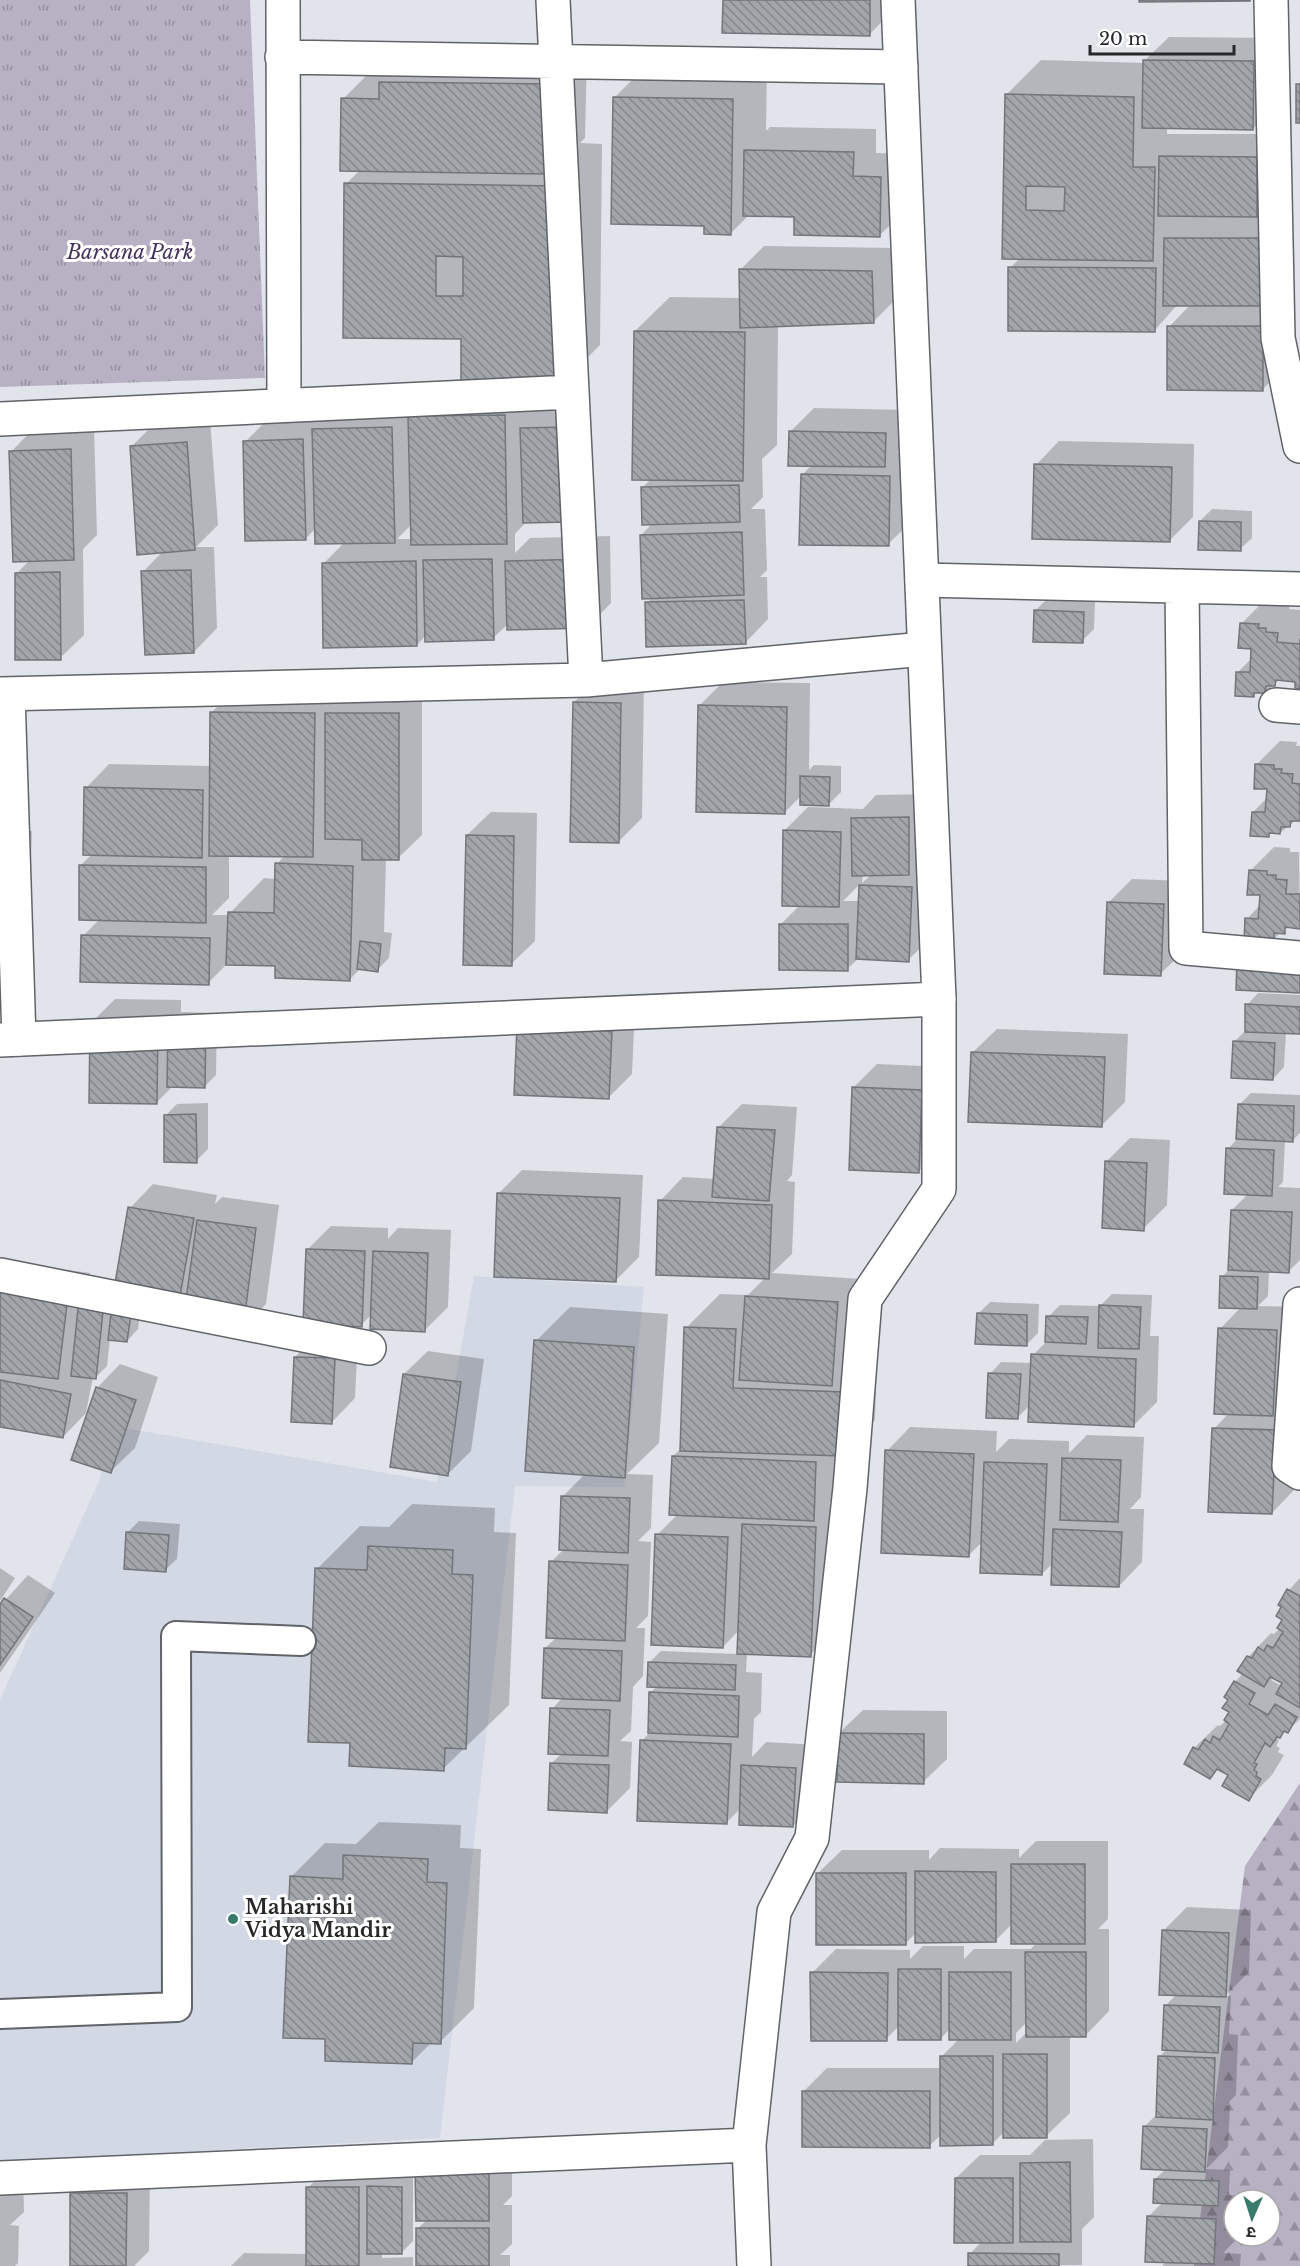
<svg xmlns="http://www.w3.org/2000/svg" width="1300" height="2266" font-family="'Libre Baskerville','Noto Sans Devanagari',serif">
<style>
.built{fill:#d3d8e5}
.forest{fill:url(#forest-firs);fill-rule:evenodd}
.park{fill:url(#park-tufts)}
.shadow{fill:#0003;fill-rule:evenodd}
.building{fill:url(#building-back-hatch);stroke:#72767b;stroke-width:1.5;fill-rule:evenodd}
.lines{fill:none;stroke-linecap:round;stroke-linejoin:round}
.service-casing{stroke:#606368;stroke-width:32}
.minor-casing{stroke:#606368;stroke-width:36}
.tertiary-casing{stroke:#606368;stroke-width:36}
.service{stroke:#fff;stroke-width:28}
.minor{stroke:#fff;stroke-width:33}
.tertiary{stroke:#fff;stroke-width:33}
.poi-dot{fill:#387a6c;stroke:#fff;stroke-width:2}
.labels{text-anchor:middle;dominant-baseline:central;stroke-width:6;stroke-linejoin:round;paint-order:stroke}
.park-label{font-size:20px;font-style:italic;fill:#45325b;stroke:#fff}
.poi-label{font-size:20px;font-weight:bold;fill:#27282a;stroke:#fff;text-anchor:start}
</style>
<defs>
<pattern id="forest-firs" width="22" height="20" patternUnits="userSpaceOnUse" patternTransform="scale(1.5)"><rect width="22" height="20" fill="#b8b0c3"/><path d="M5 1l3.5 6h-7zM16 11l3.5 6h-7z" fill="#968f9f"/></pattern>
<pattern id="park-tufts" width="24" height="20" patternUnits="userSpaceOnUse" patternTransform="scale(1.5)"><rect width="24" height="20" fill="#b8b0c3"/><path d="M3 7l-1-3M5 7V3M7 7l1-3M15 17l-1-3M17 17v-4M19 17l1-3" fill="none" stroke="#968f9f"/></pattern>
<pattern id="building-back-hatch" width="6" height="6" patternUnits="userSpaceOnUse" patternTransform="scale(1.5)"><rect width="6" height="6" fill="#a2a6ab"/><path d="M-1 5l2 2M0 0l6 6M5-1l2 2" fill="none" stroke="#84878b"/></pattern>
</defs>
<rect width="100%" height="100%" fill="#e2e4eb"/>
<path class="built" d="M474,1276L644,1287L624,1487L515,1486L440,2138L0,2162V1700L99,1481L113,1426L437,1482Z"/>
<path class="forest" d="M1300,1783V2266H1194L1245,1866ZM1234,2200H1270V2236H1234Z"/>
<path class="park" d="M0,0H250L265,378L0,387Z"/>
<path class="shadow" d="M724,0H903L869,35Z
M1169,37L1277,38L1276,105L1253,129L1167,127V134H1280V192L1256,215H1293V281L1286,366L1262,390L1169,327L1191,304H1178L1155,330L1010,268L1020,258L1006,95L1041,60L1145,63V60Z
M587,50L585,138L580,143L602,144L600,345L557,388H539V412L546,405L590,404L592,497L527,521L515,534V553L530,538L610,536L611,603L588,627L508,624L493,638L426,635L417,645L324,563L345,542L316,528L305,539L245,442L269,418L462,382L463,338L346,184L360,170L343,99L377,65ZM412,524V539H397Z
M649,63L767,65L766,131L770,127L876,129V153L904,154L903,212L879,236L796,216L749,215L731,233L706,224L615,97Z
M764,246L895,248L897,298L873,322L778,325L777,445L762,459L763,497L751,509H765L767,570L760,577H767L768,619L745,643L647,603L653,597L641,535L653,523L642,488L652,478L635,331L670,297L741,298L740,270Z
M814,408L909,410L908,442L897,453H913L912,521L888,544L802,475L812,465L790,432Z
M210,419L218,525L196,547H214L217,628L194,652L143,572L163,551L131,447L155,423Z
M94,427L97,535L83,549L84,635L60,658L16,574L30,560L11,452L34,428Z
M1059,441L1194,444L1193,517L1169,541L1036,465Z
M1212,509L1252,511V538L1240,549L1200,521Z
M1047,599L1095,600L1094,629L1082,641L1035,611Z
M1265,600L1289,605V609L1300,610V687L1296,680L1280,679L1265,692L1257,691L1253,695L1238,672L1252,658V648L1241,624Z
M246,678L422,690V835L398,858H386L384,932L392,933L389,958L377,970L361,968L350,979L276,965L228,963L208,983L83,936L100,919L81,865L92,854L86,788L109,764L211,766L212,712ZM229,854L285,855L277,864L276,879L264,878L230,913V915H212L229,898Z
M598,679L644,680L642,818L618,842L574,702Z
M723,682L810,683L809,770L814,765L841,766V792L829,804L801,796L785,812L699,706Z
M1280,741L1297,742L1296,746H1300V820H1296L1280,833L1272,832L1269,835L1253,812L1267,798L1268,788L1256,765Z
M932,794V937L908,960L859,958L847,969L780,925L800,905L784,831L808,807L863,809L876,795ZM863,874H872L862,883ZM860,884V901H843Z
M491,812L537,813L535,941L511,964L467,835Z
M0,830L32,831L28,941L4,964H0Z
M1274,847L1290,848V852H1299L1300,927L1290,926L1273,939L1247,919L1261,904L1262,894L1250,871Z
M1132,879L1187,881L1184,951L1160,974L1108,903Z
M1258,993L1300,995V1031L1286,1032L1284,1067L1273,1079L1235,1041L1246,1030L1247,1005Z
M115,999L181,1000V1012L217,1013L216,1075L204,1087L173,1086L156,1103L92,1022Z
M635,1007L632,1074L608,1098L518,1027Z
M997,1029L1128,1034L1125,1102L1101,1126L973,1052Z
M877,1064L945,1067L942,1148L918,1172L853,1088Z
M1251,1093L1300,1095V1133L1293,1140H1285L1283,1182L1278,1187L1300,1188V1260L1289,1271L1269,1270L1268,1296L1258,1306L1300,1307L1299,1407L1295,1489L1272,1513L1214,1429L1229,1413L1220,1329L1241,1307L1222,1277L1230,1268L1232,1210L1249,1193L1228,1149L1237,1139L1239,1105Z
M208,1103V1149L196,1161L165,1116L177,1104Z
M742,1104L797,1107L792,1175L787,1181L795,1182L792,1254L772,1273L861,1279L856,1358H877L875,1420L841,1454L837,1496L829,1503L839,1504L834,1632L810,1655L747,1653L746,1672L762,1673L761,1712L754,1719L752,1757L766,1742L819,1745L816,1802L793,1826L741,1808L727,1822L642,1741L649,1733L651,1692L657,1686L649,1663L661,1651L738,1654L739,1630L723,1647L657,1535L678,1514L673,1456L682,1448L686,1328L720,1294L748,1295L766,1277L660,1201L683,1177L715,1179L719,1127Z
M1130,1138L1170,1140L1167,1205L1143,1229L1106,1162Z
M522,1170L643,1175L639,1257L615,1281L499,1193Z
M153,1184L217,1195L215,1204L222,1197L279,1205L266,1304L242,1328L142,1299L138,1329L127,1341L110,1338L107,1366L95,1378L93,1377L86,1413L63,1437L0,1425V1280L16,1263L90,1273L88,1292L115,1291L130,1208Z
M331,1226L388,1228V1239L398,1228L451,1230L448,1307L424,1331L372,1314L361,1325L307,1250Z
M1112,1294L1152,1295L1150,1336H1159L1157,1402L1133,1426L1031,1404L1018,1417L990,1374L1001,1362L1032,1363L1033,1355L1047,1341L1048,1317L1060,1305L1100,1306Z
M990,1302L1039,1304L1038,1333L1026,1345L978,1314Z
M570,1307L668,1314L659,1443L627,1474L653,1475L651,1528L638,1541L651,1542L648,1616L636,1628H645L643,1676L633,1687L631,1731L620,1741L632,1742L630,1788L607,1811L552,1763L562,1753L552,1709L563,1697L545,1648L557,1637L551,1562L564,1549L563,1496L585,1474L536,1341Z
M319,1334L358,1335L355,1398L332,1422L295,1357Z
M428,1351L484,1359L471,1451L448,1474L404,1374Z
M120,1364L158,1377L135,1448L111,1471L97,1388Z
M910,1427L997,1431L996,1452L1009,1439L1069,1441V1453L1087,1435L1144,1437L1141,1497L1130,1509H1144L1142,1562L1119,1586L1054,1562L1042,1574L983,1541L968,1556L887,1451Z
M412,1504L495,1508L494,1532L516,1533L509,1705L443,1769L352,1742L317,1569L360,1526L389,1527Z
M139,1521L180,1524L177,1559L165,1570L127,1533Z
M0,1568L15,1578L0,1601Z
M28,1575L55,1593L0,1673V1606Z
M1300,1578V1719L1287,1731L1276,1738L1279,1740L1276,1746L1280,1748L1278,1752L1284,1755L1272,1775L1248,1799L1230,1774L1219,1768L1210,1777L1194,1748L1218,1725L1220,1726L1225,1721L1231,1711L1230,1699L1235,1682L1243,1673L1248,1657L1271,1633L1274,1634L1279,1629L1284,1619L1289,1590ZM1273,1677L1284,1683L1282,1686L1271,1680Z
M863,1710L947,1711V1759L923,1782L839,1733Z
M379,1822L461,1825L460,1848L481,1849L474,2008L440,2042H432L412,2062L327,2038L291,1877L325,1843L356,1844Z
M1036,1841H1108V1919L1098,1929H1109V2011L1086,2035H1070V2113L1046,2136L1005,2131L992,2144L942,2134L929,2146L804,2091L827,2068H941V2057L960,2038L950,2029L940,2039L899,2026L886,2039L812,1973L836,1949L910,1950V1959L923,1946H964V1959L974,1949H1031L1037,1942L1013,1923L995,1941L917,1932L905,1944L818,1873L842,1850H929V1860L940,1848L1019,1849V1858ZM1027,2022V2032L1016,2043V2033Z
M1187,1907L1251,1910L1249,1972L1225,1996H1231L1229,2034L1238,2035L1236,2095L1226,2105L1230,2106L1228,2147L1206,2169L1230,2170L1229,2193L1227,2195L1239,2196V2200H1234V2236H1237V2239L1223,2253L1241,2254L1240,2266H1162L1167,2261L1148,2217L1163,2202L1155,2179L1166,2169L1144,2127L1157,2114L1160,2056L1167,2049L1165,2006L1177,1994L1163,1931Z
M1093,2139L1094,2217L1082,2229V2265L970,2266V2254L981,2242L956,2178L980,2155H1030L1045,2140Z
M512,2145V2196L503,2205H512V2244L500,2255H510V2266H417V2229Z
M331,2164L413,2175V2241L402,2252L382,2253V2258L413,2257V2266H231L244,2253L308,2254V2188Z
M23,2167L24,2212L10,2225L19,2226L18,2263L15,2266H0V2168Z
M95,2170H150L149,2251L134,2266H72V2194Z"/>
<path class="building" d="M723,0H870V36L722,33Z
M1139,0H1250V1L1139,2Z
M1143,60L1254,61L1253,130L1142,128Z
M379,82L553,84L552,174L340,171L341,98L379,99Z
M1296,84H1300V123H1296Z
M1005,94L1134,97L1133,167H1155L1153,261L1002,259ZM1026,186L1065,187L1064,211L1026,210Z
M613,97L733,99L731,235L704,234V226L611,224Z
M744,150L854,152L853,176L881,177L880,237L794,235V217L743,216Z
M1159,156L1257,157V217L1158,216Z
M344,183L560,186L557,389L461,388V339L343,338ZM436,256L463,257V296H436Z
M1164,238H1270V306H1163Z
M1008,267L1156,268L1155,332L1008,331Z
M739,269L872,271L874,323L740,328Z
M1167,326H1263V391L1167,390Z
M634,331L745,332L743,481L632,480Z
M505,415L507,544L411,545L408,416Z
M392,427L395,543L315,544L312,429Z
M567,427L569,522L523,523L520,428Z
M789,431L886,433L885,467L788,466Z
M303,439L306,540L245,541L243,441Z
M187,442L195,550L137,555L130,446Z
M71,449L74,560L13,562L9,451Z
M1034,464L1172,467L1170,542L1032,539Z
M801,474L890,476L889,546L799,545Z
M739,485L740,522L642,525L641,487Z
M1199,521L1241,522V551L1198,550Z
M742,532L744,595L642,599L640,535Z
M492,559L494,640L425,642L423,560Z
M587,559L589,628L507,630L505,561Z
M416,561L417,646L323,648L322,563Z
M191,570L194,653L145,655L141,571Z
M60,572L61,660H15V573Z
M744,600L746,644L646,647L645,602Z
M1034,610L1084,612L1083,643L1033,642Z
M1240,623L1259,624L1258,628H1266V632L1278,633L1277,642L1300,644V639V689L1295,688V682L1276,680L1275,686H1266L1265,693H1254V697L1235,696L1236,672H1250L1251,649L1238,648Z
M573,702L621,703L619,843L570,842Z
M698,705L787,707L785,814L696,812Z
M210,712L315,713L313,857L209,856Z
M325,713H399V860H362V840L325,839Z
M1255,764L1274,765V769H1282L1281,773L1293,774L1292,783L1300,784V821H1291L1290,827H1281L1280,834L1269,833V837L1250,836L1252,812H1265L1267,789H1254Z
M800,776L830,777L829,806L800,805Z
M84,787L203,790L202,858L83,855Z
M909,817V875L852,876L851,818Z
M783,830L841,832L839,907L782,906Z
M466,835L514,836L512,966L463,965Z
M275,863L353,866L350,981L275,978V966L226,965L228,912L274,913Z
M79,865L206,867V923L79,920Z
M1249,870L1267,871V875H1276V879L1287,880L1286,894H1300V929L1285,927V934L1274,933V940L1244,942L1245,918L1258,919L1260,895H1247Z
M859,885L912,887L909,962L856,959Z
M1107,902L1164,904L1161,976L1104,974Z
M779,924H848V971L779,970Z
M81,935L210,938L209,985L80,982Z
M360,941L381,944L378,972L357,969Z
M1237,958L1300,961V993L1236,990Z
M1245,1004L1300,1007V1034L1245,1032Z
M90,1022L158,1023L157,1104L89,1103Z
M168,1023L206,1024L205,1088L167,1087Z
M517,1026L612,1031L609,1099L514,1095Z
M1233,1041L1275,1043L1273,1080L1231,1078Z
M971,1052L1105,1057L1102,1127L968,1122Z
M852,1087L922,1090L919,1173L849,1170Z
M1238,1104L1294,1106L1293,1142L1236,1139Z
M196,1114L197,1163L164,1162V1115Z
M717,1127L775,1130L769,1201L712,1197Z
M1226,1148L1274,1150L1272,1196L1224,1194Z
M1105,1161L1147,1163L1144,1231L1102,1228Z
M497,1193L620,1198L616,1282L494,1277Z
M658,1200L772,1205L769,1279L656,1275Z
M128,1207L194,1218L178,1307L113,1295Z
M1231,1210L1292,1212L1289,1273L1228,1270Z
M197,1220L256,1228L243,1329L183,1321Z
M306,1249L365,1251L362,1327L303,1324Z
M373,1251L428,1253L425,1332L370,1329Z
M1220,1276L1258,1277L1257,1309L1219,1308Z
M0,1287L68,1296L58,1379L0,1372Z
M745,1296L838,1302L832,1386L739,1380Z
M79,1299L104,1302L96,1379L71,1376Z
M112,1304L132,1307L127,1342L108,1340Z
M1099,1305L1141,1307L1139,1349L1098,1348Z
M977,1313L1027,1315V1346L975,1344Z
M1046,1316L1088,1317L1086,1344L1045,1342Z
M684,1327L736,1329L733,1388L844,1392L842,1456L680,1451Z
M1218,1328L1277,1330L1273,1416L1214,1414Z
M534,1340L634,1347L625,1478L525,1471Z
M1031,1354L1136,1359L1134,1427L1028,1422Z
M294,1357L335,1358L332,1424L291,1422Z
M988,1373L1021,1374L1018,1419L986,1418Z
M403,1374L461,1382L448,1476L390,1467Z
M0,1380L71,1394L63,1438L0,1427Z
M96,1387L136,1400L111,1473L71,1460Z
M1212,1428L1276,1430L1272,1514L1208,1512Z
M885,1450L974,1454L969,1557L881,1553Z
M672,1456L816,1462L814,1521L669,1515Z
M1062,1458L1121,1460L1118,1522L1060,1520Z
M984,1462L1047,1464L1042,1575L980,1573Z
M561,1496L630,1498L628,1553L559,1550Z
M742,1524L816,1527L811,1657L737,1654Z
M1053,1529L1122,1532L1119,1587L1051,1585Z
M126,1532L169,1535L166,1572L124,1569Z
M655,1534L728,1537L723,1648L651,1645Z
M368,1546L453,1550L452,1574L473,1575L466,1749L445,1748L444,1771L349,1766L350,1743L308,1742L315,1568L367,1570Z
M549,1561L628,1565L625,1641L546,1638Z
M1287,1589L1300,1596V1708L1276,1694L1282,1683L1270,1677L1264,1687L1237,1671L1247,1656L1252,1658L1258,1647L1264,1651L1267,1645L1273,1648L1283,1632L1277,1628L1282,1620L1276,1616L1281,1607L1278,1605Z
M4,1598L33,1617L0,1665V1604Z
M544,1648L622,1651L620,1701L542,1698Z
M648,1662L736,1665L735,1690L647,1687Z
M1234,1681L1255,1693L1249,1704L1268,1715L1275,1704L1297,1717L1288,1733L1284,1731L1280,1738L1277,1737L1270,1747L1265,1743L1254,1763L1257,1764L1254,1770L1257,1772L1256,1776L1261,1779L1249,1801L1222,1786L1228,1775L1217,1769L1210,1779L1184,1764L1193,1747L1198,1750L1205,1739L1210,1743L1213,1736L1220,1740L1229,1724L1224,1720L1229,1712L1222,1708L1228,1700L1224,1697Z
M649,1692L739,1696L738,1737L648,1733Z
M550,1708L610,1710L608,1756L548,1754Z
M838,1733L924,1734V1784L837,1782Z
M640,1740L731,1744L727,1824L637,1821Z
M550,1763L609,1765L607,1813L548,1810Z
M741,1765L796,1768L793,1827L739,1825Z
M343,1855L428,1859L427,1882L447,1883L441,2044L413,2043L412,2064L325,2061V2039L283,2038L290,1876L343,1879Z
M1011,1864H1085V1944H1011Z
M915,1871L996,1872V1942L915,1943Z
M816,1873H906V1945H816Z
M1162,1930L1229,1933L1226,1997L1159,1995Z
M1025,1952H1086V2037H1026Z
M898,1969H941V2040H898Z
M810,1972L888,1973L887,2041H811Z
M949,1972H1011V2040H949Z
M1164,2005L1220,2007L1218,2053L1162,2050Z
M1003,2054H1047V2138H1003Z
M940,2056H993V2145L940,2146Z
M1158,2056L1215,2058L1213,2120L1156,2117Z
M802,2091H930V2148L802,2147Z
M1143,2126L1207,2129L1205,2172L1141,2169Z
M1070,2162L1071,2242H1020V2163Z
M415,2168H489V2221H416Z
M955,2178H1013V2243H954Z
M1154,2179L1219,2181L1218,2206L1153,2203Z
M367,2186L402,2187V2254H367Z
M306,2187H359V2266H306Z
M70,2193H127L126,2266H70Z
M1147,2216L1216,2219L1214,2264L1145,2262Z
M416,2228H489V2266H416Z
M968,2253L1059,2254V2266H968Z"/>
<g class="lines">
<defs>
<path id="service" d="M0,2014L177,2007L176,1636L301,1641"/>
<path id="minor" d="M283,0L284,405
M553,0L586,680
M1271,0L1278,338L1300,446
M282,57L901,67
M0,419L572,392
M922,580L1300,589
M1182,586L1186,948L1300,958
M0,694L586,680L924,649
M8,694L19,1039
M1276,705L1300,707
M0,1275L369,1348
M1300,1304L1289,1466L1300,1473
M0,2178L749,2145
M754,2266L749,2145L774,1912L812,1838L850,1488L865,1299L939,1189V999"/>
<path id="tertiary" d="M0,1040L939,999L898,0"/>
</defs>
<use href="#service" class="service-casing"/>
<use href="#minor" class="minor-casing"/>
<use href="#tertiary" class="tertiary-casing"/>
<use href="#service" class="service"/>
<use href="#minor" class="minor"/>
<use href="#tertiary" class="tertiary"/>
</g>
<circle class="poi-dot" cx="233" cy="1919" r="6"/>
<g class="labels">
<g class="park-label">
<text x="130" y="252">Barsana Park</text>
</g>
<g class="poi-label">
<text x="245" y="1907">Maharishi<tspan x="245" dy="23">Vidya Mandir</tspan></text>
</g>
</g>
<g transform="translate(1252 2218) rotate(183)"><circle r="28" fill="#ffffff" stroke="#a9a9aa" stroke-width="1.5"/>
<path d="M0-4.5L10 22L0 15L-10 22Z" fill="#387a6c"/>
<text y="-9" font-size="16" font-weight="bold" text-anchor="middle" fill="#27282a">उ</text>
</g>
<path d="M1090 45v9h144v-9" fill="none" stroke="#27282a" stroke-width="3"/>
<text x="1099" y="45" font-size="18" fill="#27282a" stroke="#ffffff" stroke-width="4.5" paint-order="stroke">20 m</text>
</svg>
